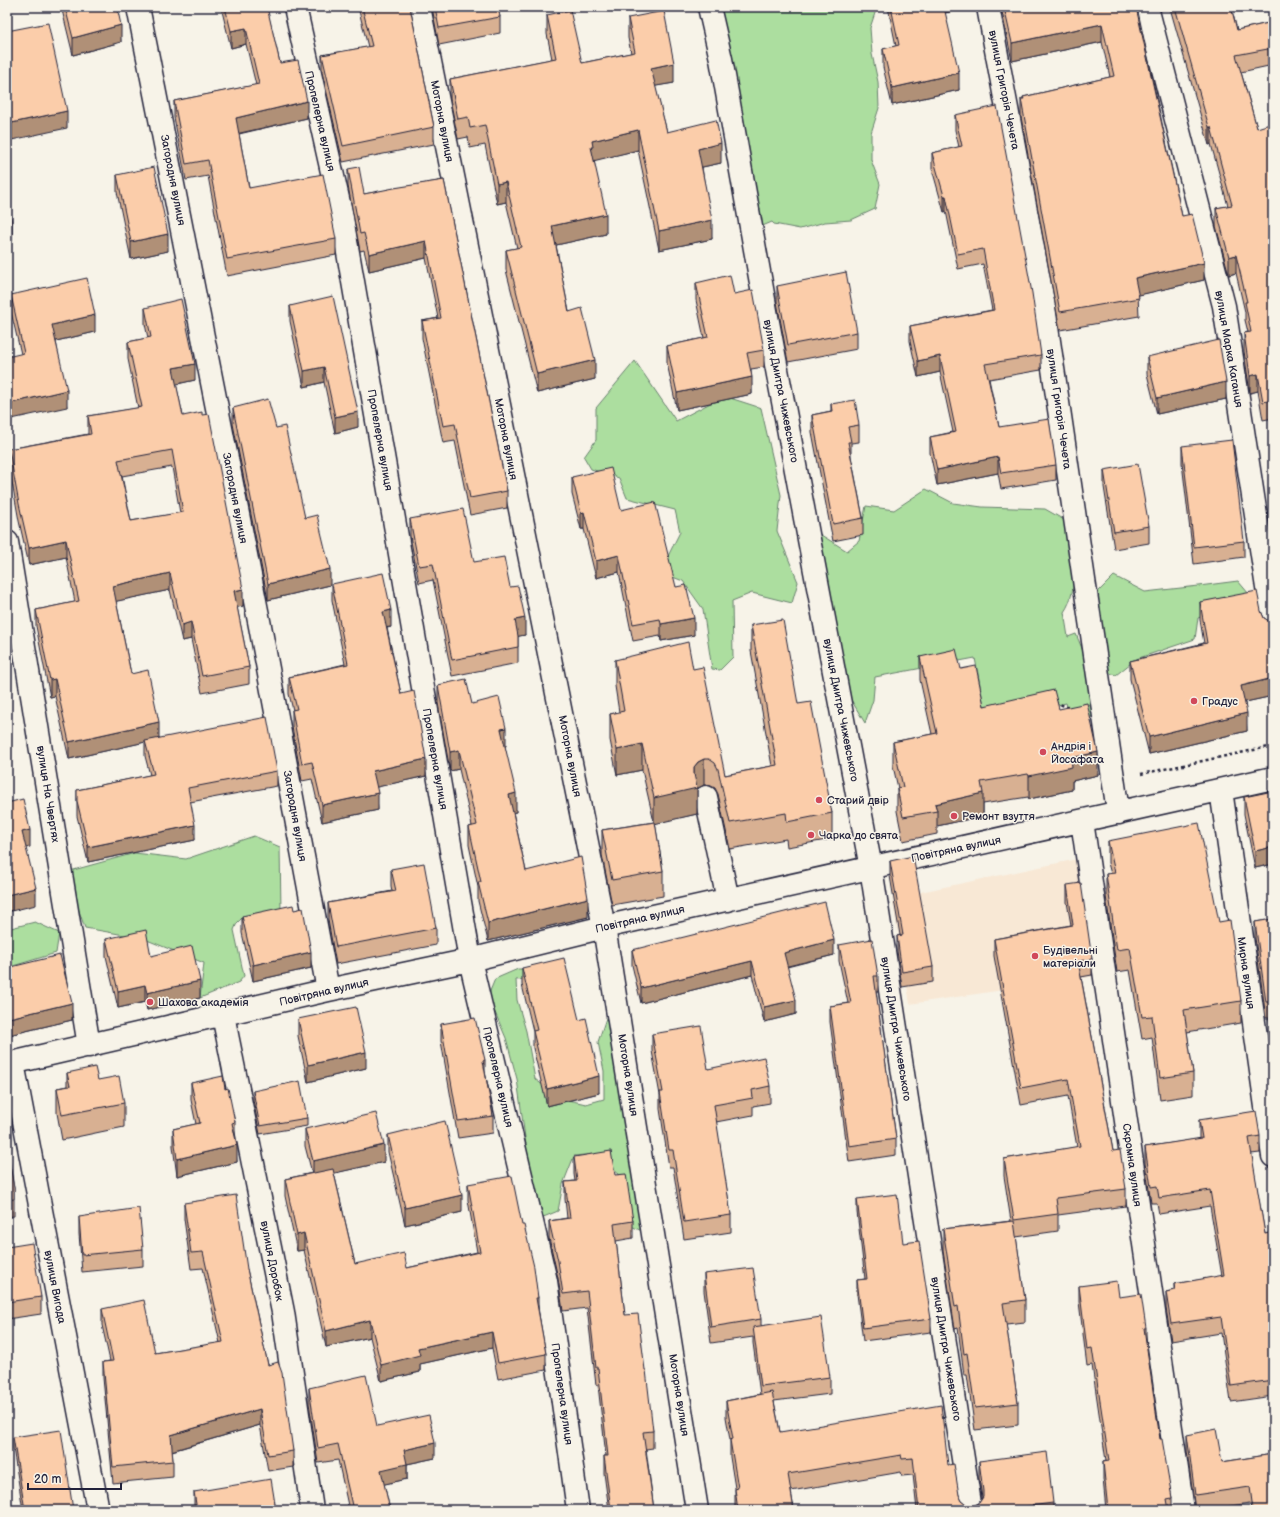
<svg xmlns="http://www.w3.org/2000/svg" width="1280" height="1517" font-family="'Balsamiq Sans',sans-serif">
<style>
.built{fill:#f8e8d5}
.green{fill:#acde9f;stroke:#67806d}
.lines{fill:none;stroke-linecap:round;stroke-linejoin:round}
.minor-casing{stroke:#22223b;stroke-width:25}
.path{stroke:#22223b;stroke-width:2.5;stroke-dasharray:3 3;stroke-linecap:butt}
.minor{stroke:#f7f3e8;stroke-width:22}
.wall{fill:#d8b092;stroke:#22223b;fill-rule:evenodd}
.shaded-wall{fill:#b09077;stroke:#22223b}
.building{fill:#fbcdaa;stroke:#22223b;fill-rule:evenodd}
.poi-dot{fill:#d1495b;stroke:#f7f3e8;stroke-width:1.5}
.labels{text-anchor:middle;dominant-baseline:central;stroke-width:3;stroke-linejoin:round;paint-order:stroke}
.street-label{font-size:11px;fill:#22223b;stroke:#f7f3e8}
.poi-label{font-size:11px;fill:#22223b;stroke:#f7f3e8;text-anchor:start}
</style>
<rect width="100%" height="100%" fill="#f7f3e8"/>
<filter id="ink" filterUnits="userSpaceOnUse"><feTurbulence type="fractalNoise" baseFrequency=".025" numOctaves="2"/><feDisplacementMap in="SourceGraphic" scale="8" xChannelSelector="R" yChannelSelector="G"/><feConvolveMatrix kernelMatrix="1 2 1 2 8 2 1 2 1" color-interpolation-filters="sRGB"/></filter>
<g filter="url(#ink)">
<path class="built" d="M1082,858L1103,975L910,1004L892,898Z"/>
<path class="green" d="M703,7H877L870,28L872,54L878,82L879,108L871,133V160L880,184L875,209L851,220L825,222L800,229L774,224L772,222L753,230Z
M635,361L676,421L724,396L761,408L781,495L777,531L798,582L792,603L752,593L732,601L733,657L720,670L712,669L703,609L683,581L660,572L680,532L675,510L627,498L619,478L591,469L584,457L596,440V408Z
M926,489L953,503L982,507L1045,509L1073,525C1074,550 1079,591 1064,612L1068,637L1076,634L1086,658L1094,716L1072,724L1066,703L987,722L975,658L875,677L873,700L865,723L838,678L808,527L847,551L859,541L866,506L894,510Z
M1114,576L1145,592L1199,586L1238,581L1254,600L1198,618L1195,639L1136,659L1116,675L1109,673L1099,632L1098,592Z
M254,836L280,847L281,911L242,918L237,923L234,930L244,976L239,982L200,998L204,963L142,938L85,928L67,877L70,871L135,853L186,859Z
M35,922L59,933L56,953L13,966L7,971V929Z
M518,969H539L534,979L516,980L517,1000L526,1031L535,1079L559,1098L586,1104L604,1099V1071L598,1042L607,1015L642,1231L631,1226L630,1208L620,1175L595,1154L574,1156L563,1184L558,1211L541,1218L532,1189L517,1079L506,1038L488,996L495,979Z"/>
<g class="lines">
<defs>
<path id="minor" d="M138,7L260,626L328,990
M295,7L341,212L470,960L546,1281L578,1510
M419,7L604,927L697,1510
M709,7L721,59L768,322L871,868L971,1510
M988,7L1044,307L1116,798L1119,813
M1147,7L1224,306L1273,627
M7,542L89,1046
M1221,790L1273,1156
M706,797L728,900
M1082,821L1183,1510
M223,1015L283,1312L312,1510
M13,1063L98,1510
M7,1064L328,990L470,960L604,927L1273,778"/>
</defs>
<use href="#minor" class="minor-casing"/>
<path class="path" d="M1055,702L1069,708
M1141,774L1273,746"/>
<use href="#minor" class="minor"/>
</g>
<path class="wall" d="M62,7H117L121,42L73,55L62,10Z
M221,7H276L267,9L280,63L307,118L239,134L249,188L336,239V255L227,276L208,176L186,180L174,117V101L256,85L246,44L231,48Z
M358,7H410L434,127V144L343,162L322,72V55L368,47Z
M432,7H498L500,17V33L439,45Z
M888,7H975L945,13L959,90L892,105L883,67V49L896,46Z
M1001,7H1137L1182,216L1204,280L1138,295L1139,316L1060,330L1021,117V99H1023V97L1110,77L1102,42L1012,61Z
M1159,7H1231L1237,30L1273,22V65L1241,72L1257,128L1273,136V418L1263,420L1258,391L1250,393L1244,351V333L1248,332L1245,320V312L1236,273L1229,275L1216,226V208L1228,206L1211,144L1209,145L1170,8L1161,10Z
M547,15L582,63L631,53L628,38V18L674,83L655,86L667,132L721,163L702,167L712,239L659,250L638,150L594,160L606,234L556,245L569,312L595,379L537,393L506,270V250L517,248L506,202L497,204L485,145L470,148L468,137L458,139L450,99V79L552,59L547,34Z
M955,115L1041,355V370L989,379L999,427L1056,465V480L1001,489L998,473L937,485L930,453V437L953,432L940,372L918,377L910,341V326L992,310L983,264L958,269L946,211L944,212L932,169V153L959,147L955,130Z
M348,169L364,194L444,180L507,491V508L470,515L455,441L443,443L422,338V321L438,318L426,258L369,271L364,250L360,251L348,186Z
M117,175L168,251L131,259L117,192Z
M7,198L12,224V241L7,242Z
M696,283L734,294L764,350V367L751,369L752,394L677,410L667,363V346L704,338L696,300Z
M777,286L857,332V349L788,362L777,302Z
M11,295L95,332L56,341L67,407L21,354L11,312Z
M290,306L358,427L335,433L324,382L304,387L290,321Z
M145,308L195,380L176,384L183,416L243,606L237,607L249,667V684L202,693L191,639L182,641L170,590L116,601L131,674L159,738L277,771V786L190,802L195,840L88,862L77,816V790L150,775L145,756V742L69,759L55,696L50,697L36,626V610L75,602L66,557L29,565L19,521L9,465V449L88,434V416L138,408L128,359V342L148,338L145,324ZM172,467L180,513L131,521L122,476Z
M1147,357L1226,399L1157,414L1147,374Z
M831,404L859,425V442L851,443V456L863,518V535L833,541L812,432V415L831,411Z
M233,408L276,428L305,518L330,585L268,600L233,424Z
M1182,446L1244,541V557L1194,564L1182,463Z
M1104,470L1149,526V543L1114,549L1104,487Z
M572,477L621,510L676,587L694,635L661,641L660,636L633,641L619,572L596,578L584,529H581L572,494Z
M410,519L510,587L525,635L518,636V663L452,676L433,580L419,583L410,536Z
M332,584L391,627L387,628L401,694L426,776L376,787L378,810L322,822L312,779L302,781L292,727V710H293L289,694V677L345,664L332,600Z
M1200,602L1261,611L1264,618L1269,621L1273,622V696L1245,702L1247,731L1149,754L1130,679V661L1204,643L1200,620Z
M751,625L798,704L832,813V839L787,847L786,839L730,849L718,794L715,788L709,785H704L698,788L697,789V814L655,823L663,871V896L612,905L602,855V830L654,822L642,770L617,775L610,740V714L619,712L615,686V660L693,669L725,775L772,766L751,651Z
M920,657L961,669L984,706L1059,709L1098,775L1072,781V790L1029,799L1028,797L983,804V816L937,826V834L903,841L897,811V788H898L893,766V742L932,734L920,680Z
M438,685L472,704L506,746H505L516,812H513L526,871L588,917L488,941L478,901V887L469,845V827L472,826L459,769L450,771L438,703Z
M1273,791V864L1255,868L1244,814V797Z
M1108,841L1219,922L1241,1001V1023L1187,1032L1193,1073V1095L1160,1100L1152,1037L1142,1039L1130,970L1117,972L1106,896V874H1111L1108,863Z
M890,861L933,967V982L902,987L897,951V936L900,935L890,876Z
M391,869L436,928V945L336,964L328,920V903L392,891L391,886Z
M1067,885L1092,959V975L1081,977L1113,1151L1126,1189V1206L1058,1215V1231L1016,1237L1025,1300V1322L1006,1324L1018,1403V1425L975,1430L967,1375H964L958,1328L955,1329L943,1251V1229L1011,1221L1004,1176V1159L1077,1147L1068,1096L1021,1105L994,956V939L1071,925L1067,902Z
M242,916L311,968L253,981L242,933Z
M1273,919V1041L1269,1018H1266L1255,938V922Z
M106,939L151,956L200,998L147,1010L145,1002L118,1008L106,956Z
M839,945L878,976V992H876L896,1139V1155L849,1162L830,1022V1006L848,1003L839,961Z
M632,950L834,955L787,967L796,1014L764,1022L752,975L641,1003L632,965Z
M7,968L72,1020L9,1035L7,1028Z
M522,968L579,1020L599,1093L547,1106L533,1048V1031L522,985Z
M298,1019L366,1068L308,1082L298,1036Z
M441,1024L485,1060V1071L493,1116V1133L458,1138L441,1041Z
M652,1034L708,1069L770,1086V1103L753,1106V1115L716,1122L731,1215V1232L684,1239L673,1167H669L660,1109V1095L652,1051Z
M67,1073L98,1080L124,1103V1127L62,1140L57,1113V1088L67,1086Z
M191,1083L225,1089L235,1122V1136L237,1162L177,1176L173,1146V1129L196,1124L191,1100Z
M253,1091L307,1118V1126L260,1134L253,1100Z
M1199,1120L1260,1136V1153L1251,1154L1265,1234L1273,1232V1396L1231,1402L1221,1333L1171,1341L1166,1308V1292L1174,1290V1284L1222,1276L1210,1206L1159,1214L1157,1203H1151L1145,1163V1147L1199,1139Z
M305,1129L384,1162L334,1173L355,1264L407,1268L477,1252L468,1200V1184L522,1225L538,1298V1310L546,1354V1370L498,1379L492,1348L420,1364V1372L381,1381L370,1337L326,1347L304,1250L297,1251L285,1196V1179L312,1173L305,1146Z
M388,1135L462,1212L405,1225L388,1152Z
M7,1152L14,1188V1216L7,1217Z
M574,1157L615,1175L633,1221V1238L616,1241L625,1315L653,1431V1448L646,1449L654,1510H609L604,1473V1456H606L598,1385H596L587,1308L563,1311L558,1278L549,1238V1221L567,1218L565,1199V1182L575,1181L574,1174Z
M857,1199L903,1243L931,1319V1332L863,1341L857,1294V1280L865,1279L857,1212Z
M184,1203L247,1269L268,1365L293,1451V1467L268,1471L260,1425L172,1451L173,1461V1477L113,1483L103,1378V1362L110,1361L102,1325V1309L155,1353L220,1343L203,1268L191,1269L184,1219Z
M79,1217L143,1249V1266L82,1272L79,1234Z
M7,1247L41,1297V1314L7,1319Z
M704,1274L761,1319V1325L830,1377V1394L774,1401L780,1432L948,1465L959,1495L962,1501L967,1505L973,1506L979,1503L982,1498L979,1478V1461L1053,1503V1510H917L913,1475L902,1476L901,1472L791,1491L794,1510H735V1488L730,1457V1440L726,1417V1401L760,1394L753,1343V1337L711,1343L704,1291Z
M1079,1286L1119,1297L1146,1328V1343L1160,1439L1172,1498V1510H1106L1103,1479V1462L1106,1461L1092,1365L1087,1366L1079,1302Z
M309,1388L435,1458L407,1464V1479L384,1484L390,1510H349L338,1460L318,1463L309,1403Z
M1187,1435L1222,1462L1273,1454V1510H1251L1250,1503L1205,1510H1195L1187,1451Z
M13,1437L73,1510H23L13,1448Z
M194,1492L276,1510H194Z"/>
<path class="shaded-wall" d="M264,7H276L264,9Z
M1161,7H1170V8L1161,10Z
M1102,24V42L1012,61V43Z
M121,25V42L73,55V38Z
M246,28V44L231,48V31Z
M674,63V83L651,87V68Z
M959,73V90L892,105V88Z
M307,101V118L236,134V118Z
M67,111V128L7,141V124Z
M1209,127H1211V144L1209,145Z
M638,130V150L593,161L591,147L592,141Z
M721,143V163L698,168V149Z
M506,182V202L497,204V184Z
M944,196H946V211L944,212Z
M606,214V234L552,246V226Z
M712,220V239L659,250V231Z
M168,234V251L131,259V242Z
M426,241V258L369,271V254Z
M1236,255V273L1229,275V257Z
M1204,263V280L1135,296V278Z
M95,315V332L52,342V325Z
M940,356V372L918,377V361Z
M595,360V379L537,393V374Z
M195,364V380L173,385V368Z
M324,367V382L304,387V371Z
M1258,374V391L1250,393V376Z
M752,377V394L677,410V393Z
M1226,382V399L1157,414V398Z
M67,390V407L7,420V404Z
M358,412V427L335,433V417Z
M998,457V473L937,485V470Z
M584,512V529H581V513Z
M66,540V557L29,565V548Z
M619,555V572L596,578V561Z
M330,569V585L268,600V584Z
M170,573V590L113,602V586Z
M243,589V606L234,608V591Z
M391,610V627L383,628V612Z
M525,618V635L515,637V620Z
M694,618V635L661,641V624Z
M191,622V639L182,641V625Z
M1273,678V696L1241,703V686Z
M55,679V696L50,697V680Z
M1247,713V731L1149,754V737Z
M159,722V739L69,759V742Z
M506,728V746L501,747V729Z
M642,744V770L617,775V750Z
M459,750V769L450,771V752Z
M1098,752V775L1072,781V790L1029,799V776L1071,758Z
M426,759V776L373,788V771Z
M704,759V785L698,788L697,789V814L654,824V798L694,774V767L698,762Z
M378,793V810L322,822V805Z
M516,793V812L509,813V795Z
M983,793V816L937,826V811L935,804Z
M195,825V840L88,862V847Z
M30,830V847L22,849V832Z
M1273,847V864L1255,868V851Z
M36,888V905L7,912V895Z
M588,898V917L488,941V923Z
M834,940V955L784,967V953Z
M311,952V968L253,981V965Z
M752,961V975L641,1003V988Z
M200,981V998L147,1010V993Z
M145,985V1002L118,1008V991Z
M796,1000V1014L764,1022V1007Z
M72,1003V1020L9,1035V1018Z
M366,1052V1068L308,1082V1065Z
M599,1076V1093L547,1106V1089Z
M237,1145V1162L177,1176V1159Z
M384,1145V1162L313,1178V1161Z
M462,1195V1212L405,1225V1208Z
M304,1233V1250L297,1251V1235Z
M370,1320V1337L326,1347V1331Z
M492,1332V1348L420,1364V1372L381,1381V1365L418,1348Z
M260,1409V1425L171,1451V1435Z
M435,1443V1458L407,1464V1479L381,1485V1470L404,1450Z"/>
<path class="building" d="M65,7H117L121,25L73,38Z
M225,7H267L280,63L298,60L307,101L236,118L249,188L323,174L336,239L227,259L208,160L186,164L174,101L259,84L246,28L231,31Z
M362,7H410L434,127L343,146L322,55L372,46Z
M435,7H498L500,17L439,28Z
M891,7H944L959,73L892,88L883,49L899,45Z
M1004,7H1136L1182,216L1192,214L1204,263L1135,278L1139,298L1060,312L1021,99H1024L1023,97L1114,76L1102,24L1012,43Z
M1175,7H1231L1237,30L1273,22V48L1236,55L1257,128L1270,124L1273,136V400L1263,402L1258,374L1250,376L1244,333L1251,332L1245,302H1247L1236,255L1229,257L1216,208L1232,205L1211,127H1209Z
M570,10L582,63L635,52L628,18L664,11L674,63L651,68L667,132L716,120L721,143L698,149L712,220L659,231L638,130L592,141L593,147H591L606,214L552,226L569,312L582,308L595,360L537,374L506,250L521,247L506,182L497,184L485,125L470,128L468,117L458,119L450,79L556,58L547,15Z
M48,23L67,111L7,124V31Z
M997,106L1032,293L1041,355L985,364L999,427L1049,419L1056,465L1001,473L998,457L937,470L930,437L956,432L940,356L918,361L910,326L994,310L983,249L958,254L946,196H944L932,153L962,146L955,115Z
M154,167L168,234L131,242L117,175Z
M359,167L364,194L394,188L444,180L507,491L470,498L455,424L443,426L422,321L441,318L426,241L369,254L364,233L360,234L348,169Z
M7,198L12,224L7,225Z
M846,272L857,332L788,345L777,286Z
M730,275L734,294L753,290L764,350L747,353L752,377L677,393L667,346L708,337L696,283Z
M87,278L95,315L52,325L67,390L7,404V357L24,353L11,295Z
M333,296L358,412L335,417L324,367L304,371L290,306Z
M181,299L195,364L173,368L183,416L202,412V415L209,414L243,589L234,591L249,667L202,676L191,622L182,625L170,573L113,586L131,674L148,670L159,722L69,742L55,679L50,680L36,610L79,601L66,540L29,548L19,504L9,449L91,434L88,416L142,407L128,342L151,337L145,308ZM172,450L183,512L131,521L118,460Z
M1219,340L1226,382L1157,398L1147,357Z
M268,399L276,428L285,426L305,518L317,515L330,569L268,584L233,408Z
M855,400L859,425L848,427L851,442H848L863,518L833,524L812,415L832,411L831,404Z
M1232,440L1244,541L1194,547L1182,446Z
M1138,464L1149,526L1114,532L1104,470Z
M611,468L621,510L655,502L676,587L686,585L694,618L661,624L660,619L633,624L619,555L596,561L584,512L581,513L572,477Z
M463,509L474,562L504,557L510,587L518,586L525,618L515,620L518,636V647L452,660L433,564L419,566L410,519Z
M383,573L391,610L383,612L401,694L414,691L426,759L373,771L378,793L322,805L312,762L302,764L292,710L297,709L289,677L348,664L332,584Z
M1257,591L1261,611L1264,618L1269,621L1273,622V678L1241,686L1247,713L1149,737L1130,661L1207,643L1200,602Z
M783,620L798,704L811,702L832,813L787,822L786,813L730,823L718,769L715,763L709,759H704L698,762L694,767V774L697,788L654,798L642,744L617,750L610,714L624,711L615,660L688,642L693,669L703,667L725,775L777,765L751,625Z
M956,649L961,669L976,666L984,706L1054,690L1059,709L1087,703L1098,752L1071,758L1072,767L1029,776L1028,774L981,782L983,793L935,804L937,811L903,817L897,788L903,787L893,742L937,733L920,657Z
M466,679L472,704L499,697L506,728L501,729L516,793L509,795L526,871L581,857L588,898L488,923L478,882H481L469,827L477,825L459,750L450,752L438,685Z
M267,717L277,771L188,788L195,825L88,847L77,801V790L154,774L145,741Z
M1273,791V847L1255,851L1244,797Z
M23,799L30,830L22,832L36,888L7,895V803Z
M655,822L663,871L612,880L602,830Z
M1199,823L1219,922L1230,920L1241,1001L1184,1010L1193,1073L1160,1078L1152,1016L1142,1017L1130,948L1117,950L1106,874L1115,873L1108,841Z
M913,856L933,967L902,972L897,936L903,935L890,861Z
M424,863L436,928L336,947L328,903L396,891L391,869Z
M1081,883L1092,959L1078,961L1113,1151L1120,1150L1126,1189L1056,1198L1058,1214L1014,1220L1004,1159L1080,1146L1068,1079L1021,1088L994,939L1073,925L1067,885Z
M825,902L834,940L784,953L796,1000L764,1007L752,961L641,988L632,950Z
M293,905L294,910L303,908L311,952L253,965L242,916Z
M1273,919V1025L1269,1002H1266L1255,922Z
M146,930L151,956L192,946L200,981L147,993L145,985L118,991L106,939Z
M872,939L878,976H874L896,1139L849,1146L830,1006L851,1003L839,945Z
M60,955L72,1003L9,1018L7,1011V968Z
M564,958L579,1020L586,1018L599,1076L547,1089L533,1031L537,1030L522,968Z
M356,1007L366,1052L308,1065L298,1019Z
M475,1018L485,1060L483,1061L493,1116L458,1121L441,1024Z
M701,1026L708,1069L764,1057L770,1086L752,1090L753,1098L714,1105L731,1215L684,1222L673,1150H669L660,1092H663L652,1034Z
M95,1067L98,1080L119,1076L124,1103L62,1115L57,1088L70,1086L67,1073Z
M223,1076L225,1089L228,1088L235,1122L232,1123L237,1145L177,1159L173,1129L200,1123L191,1083Z
M300,1081L307,1118L260,1126L253,1091Z
M1256,1111L1260,1136L1249,1138L1265,1234L1273,1232V1380L1231,1386L1221,1317L1171,1324L1166,1292L1175,1290L1174,1284L1224,1275L1210,1190L1159,1198L1157,1186L1151,1187L1145,1147L1202,1138L1199,1120Z
M376,1113L384,1145L313,1161L305,1129Z
M445,1121L462,1195L405,1208L388,1135Z
M611,1151L615,1175L626,1174L633,1221L614,1224L625,1315L638,1314L645,1370H646L653,1431L643,1432L654,1510H611L604,1456H608L598,1368H596L587,1291L563,1294L558,1261L549,1221L570,1218L565,1182L577,1181L574,1157Z
M7,1152H8L14,1188V1199L7,1200Z
M333,1169L355,1264L404,1253L407,1268L480,1252L468,1184L512,1176L522,1225H524L534,1267L538,1298H536L546,1354L498,1363L492,1332L418,1348L420,1355L381,1365L370,1320L326,1331L304,1233L297,1235L285,1179Z
M897,1194L903,1243L919,1241L931,1319L863,1328L857,1280L867,1279L857,1199Z
M236,1195L247,1269L268,1365L278,1362L282,1373L293,1451L268,1455L260,1409L171,1435L173,1461L113,1467L103,1362L113,1361L102,1309L144,1300L155,1353L223,1342L203,1252L191,1253L184,1203Z
M139,1208L143,1249L82,1255L79,1217Z
M1014,1221L1025,1300L1003,1303L1018,1403L975,1408L967,1353L964,1354L958,1306L955,1307L943,1229Z
M32,1243L41,1297L7,1302V1247Z
M753,1268L761,1319L711,1327L704,1274Z
M1117,1281L1119,1297L1141,1294L1146,1328H1144L1160,1439H1162L1172,1498L1167,1499L1169,1510H1108L1103,1462L1109,1461L1092,1348L1087,1349L1079,1286Z
M821,1317L830,1377L761,1386L753,1327Z
M366,1375L377,1426L429,1415L435,1443L404,1450L407,1464L381,1470L390,1510H353L338,1444L318,1448L309,1388Z
M772,1392L780,1432L941,1405L948,1465L954,1464L959,1495L962,1501L967,1505L973,1506L979,1503L983,1497V1491L979,1461L1047,1452L1053,1503L999,1510H919L913,1458L902,1459L901,1455L788,1474L794,1510H738L735,1489L738,1488L730,1440L733,1439L726,1401Z
M1216,1429L1222,1462L1273,1454V1510H1253L1250,1487L1195,1495L1187,1435Z
M61,1430L73,1510H25L13,1437Z
M271,1479L276,1510H197L194,1492Z"/>
</g>
<g class="poi-dot">
<circle cx="1194" cy="701" r="4"/>
<circle cx="1043" cy="752" r="4"/>
<circle cx="819" cy="800" r="4"/>
<circle cx="954" cy="816" r="4"/>
<circle cx="811" cy="835" r="4"/>
<circle cx="1035" cy="956" r="4"/>
<circle cx="150" cy="1002" r="4"/>
</g>
<g class="labels">
<g class="street-label">
<text transform="translate(1004 90) rotate(79)">вулиця Григорія Чечета</text>
<text transform="translate(320 121) rotate(77)">Пропелерна вулиця</text>
<text transform="translate(442 121) rotate(79)">Моторна вулиця</text>
<text transform="translate(173 180) rotate(79)">Загородня вулиця</text>
<text transform="translate(1229 349) rotate(80)">вулиця Марка Каганця</text>
<text transform="translate(781 391) rotate(79)">вулиця Дмитра Чижевського</text>
<text transform="translate(1059 409) rotate(82)">вулиця Григорія Чечета</text>
<text transform="translate(506 439) rotate(79)">Моторна вулиця</text>
<text transform="translate(380 440) rotate(80)">Пропелерна вулиця</text>
<text transform="translate(235 498) rotate(79)">Загородня вулиця</text>
<text transform="translate(841 710) rotate(79)">вулиця Дмитра Чижевського</text>
<text transform="translate(570 756) rotate(79)">Моторна вулиця</text>
<text transform="translate(435 759) rotate(80)">Пропелерна вулиця</text>
<text transform="translate(48 794) rotate(81)">вулиця На Чвертях</text>
<text transform="translate(295 816) rotate(80)">Загородня вулиця</text>
<text transform="translate(956 849) rotate(-12)">Повітряна вулиця</text>
<text transform="translate(640 919) rotate(-13)">Повітряна вулиця</text>
<text transform="translate(1246 973) rotate(82)">Мирна вулиця</text>
<text transform="translate(324 992) rotate(-13)">Повітряна вулиця</text>
<text transform="translate(896 1029) rotate(81)">вулиця Дмитра Чижевського</text>
<text transform="translate(628 1075) rotate(81)">Моторна вулиця</text>
<text transform="translate(498 1077) rotate(77)">Пропелерна вулиця</text>
<text transform="translate(1132 1165) rotate(82)">Скромна вулиця</text>
<text transform="translate(272 1261) rotate(79)">вулиця Доробок</text>
<text transform="translate(55 1287) rotate(79)">вулиця Вигода</text>
<text transform="translate(946 1349) rotate(81)">вулиця Дмитра Чижевського</text>
<text transform="translate(562 1394) rotate(82)">Пропелерна вулиця</text>
<text transform="translate(679 1395) rotate(81)">Моторна вулиця</text>
</g>
<g class="poi-label">
<text x="1202" y="701">Градус</text>
<text x="1051" y="746">Андрія і<tspan x="1051" dy="13">Йосафата</tspan></text>
<text x="827" y="800">Старий двір</text>
<text x="962" y="816">Ремонт взуття</text>
<text x="819" y="835">Чарка до свята</text>
<text x="1043" y="950">Будівельні<tspan x="1043" dy="13">матеріали</tspan></text>
<text x="158" y="1002">Шахова академія</text>
</g>
</g>
<rect width="1280" height="1517" fill="none" stroke="#f7f3e8" stroke-width="24"/>
<rect x="12" y="12" width="1256" height="1493" fill="none" stroke="#22223b" stroke-width="1.5" filter="url(#ink)"/>
<path d="M28 1483v6h93v-6" fill="none" stroke="#22223b" stroke-width="2"/>
<text x="34" y="1483" font-size="12" fill="#22223b" stroke="#f7f3e8" stroke-width="3" paint-order="stroke">20 m</text>
</svg>
